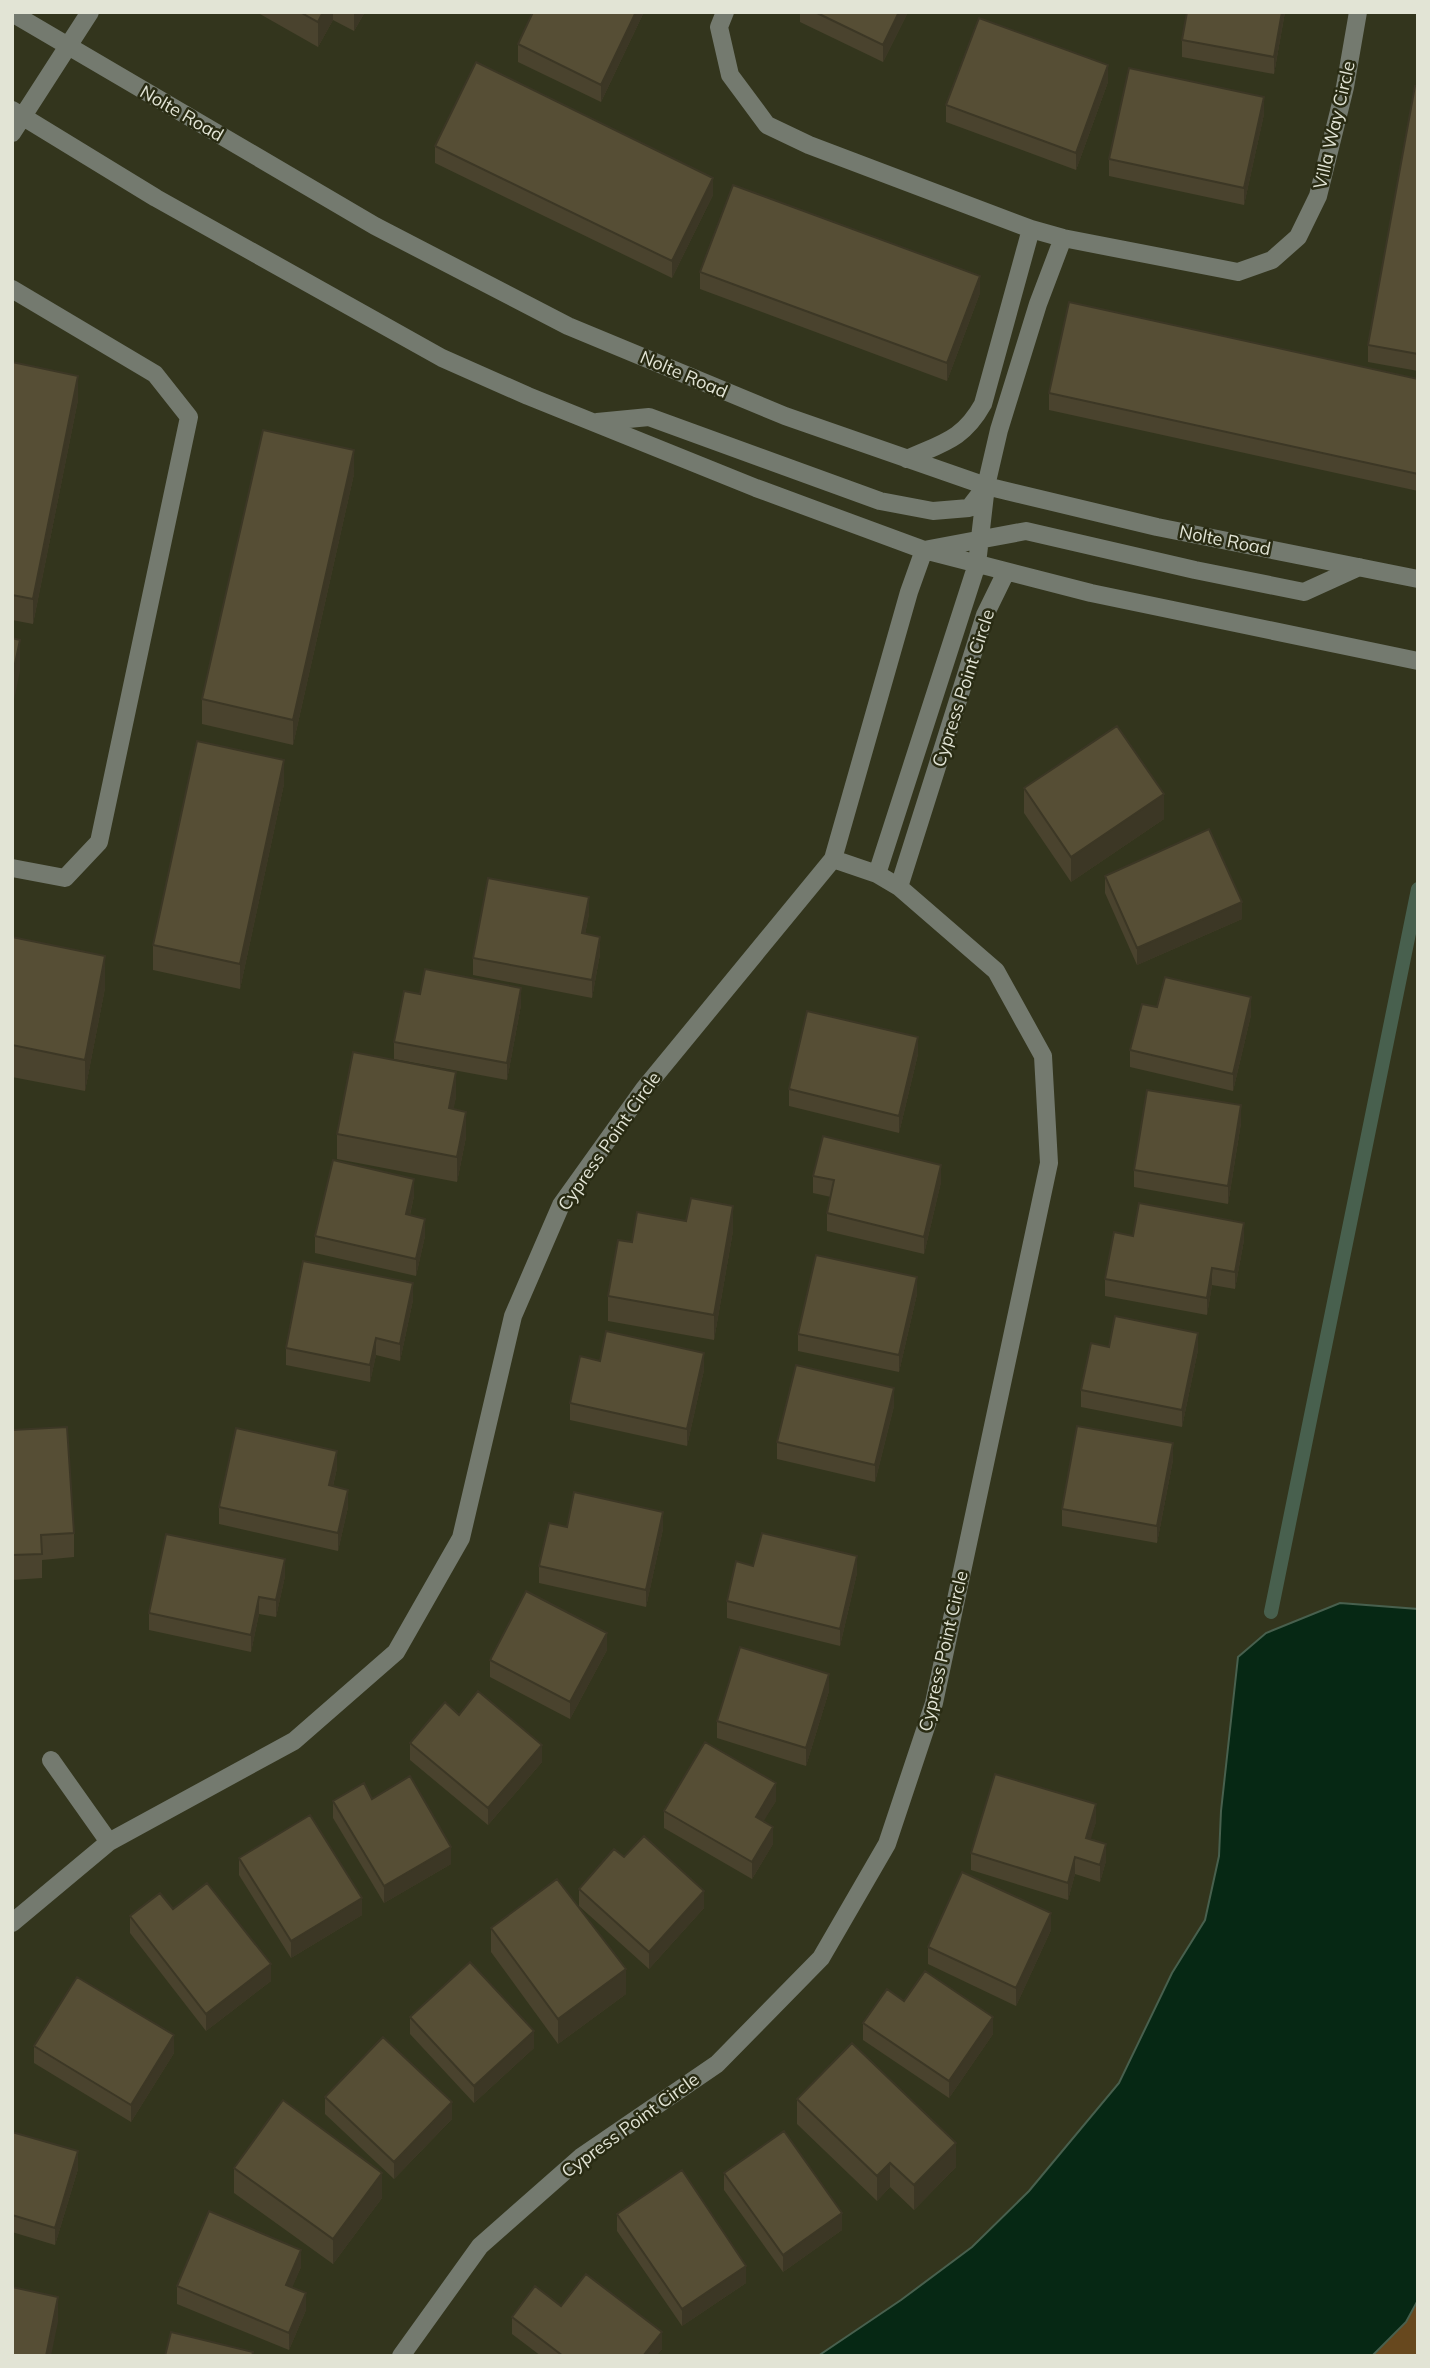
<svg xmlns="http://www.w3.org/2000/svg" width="1430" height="2368" font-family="Mulish,sans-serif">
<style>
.green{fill:#67481e}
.water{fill:#062814;stroke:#48604e;stroke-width:2}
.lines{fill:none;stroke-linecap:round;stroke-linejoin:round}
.stream{stroke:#48604e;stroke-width:14}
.minor{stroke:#747a6f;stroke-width:18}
.wall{fill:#4a432e}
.shaded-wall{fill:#3c3725}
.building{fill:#564e35;stroke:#3c3725;stroke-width:2}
.labels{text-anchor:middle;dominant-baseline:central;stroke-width:5;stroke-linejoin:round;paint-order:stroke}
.street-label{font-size:18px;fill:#e2e4d5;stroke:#292b13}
</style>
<rect width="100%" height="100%" fill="#33351d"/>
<path class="green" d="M1418,2300V2356H1372L1406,2322Z"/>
<path class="water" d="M1340,1603L1418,1609V2300L1406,2322L1372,2356H818L901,2300L972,2247L1029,2191L1119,2083L1172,1973L1205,1920L1219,1856L1221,1811L1238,1657L1266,1633Z"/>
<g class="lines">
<path class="stream" d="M1271,1612L1418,889"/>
<path class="minor" d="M725,12L719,27L730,75L767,125L809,145L1031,229L1063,238L1238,272L1272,260L1298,237L1318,196L1345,87L1358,12
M12,13L375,226L568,326L785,416L986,486L1157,527L1418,579
M12,110L156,198L442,358L528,396L756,488L924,550L1091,593L1418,661
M12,133L90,12
M12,289L155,374L189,417L99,842L65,878L12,868
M597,422L649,417L880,501L933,511L969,508L986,486
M907,459C942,443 963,440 983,404L1031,229
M877,874L977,564L986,486L999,430L1038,304L1063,238
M899,887L985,615L1006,572
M51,1760L109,1842
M12,1923L109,1842L294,1741L396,1652L461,1538L513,1316L561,1205L644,1089L833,859L909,592L924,550L1026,531L1195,570L1304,592L1359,567
M401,2356L480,2246L581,2157L717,2064L821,1958L887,1844L934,1703L1049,1163L1043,1056L996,971L899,887L877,874L833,859"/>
</g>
<path class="wall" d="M260,12H365L354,31L333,20L318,47L260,14Z
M644,12L601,102L518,62V44Z
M800,12H908L883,62L800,22Z
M1285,12L1274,74L1182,57V40Z
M1108,82L1076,170L946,122V105Z
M1418,86V371L1368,362V345Z
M1264,114L1244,205L1109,176V159Z
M435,146L713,195L672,278L435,163Z
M700,272L980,293L947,381L700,289Z
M12,362L78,400L33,624L12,620Z
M1418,379V491L1049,410V393Z
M354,474L293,745L202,724V699Z
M284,784L240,989L153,970V945Z
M1024,788L1164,819L1071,882L1024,813Z
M1105,876L1242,919L1137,965L1105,893Z
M589,914L585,934L600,954L592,998L473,975V958Z
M12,937L105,988L85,1091L12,1077Z
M420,994L521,1005L507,1080L394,1059V1042Z
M1157,1007L1251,1015L1233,1091L1130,1067V1050Z
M918,1054L899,1133L789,1106V1089Z
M456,1097L453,1109L466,1137L457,1182L337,1159V1134Z
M1241,1123L1228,1204L1134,1187V1170Z
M813,1176L941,1182L924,1254L827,1231V1213L831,1197L813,1193Z
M414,1196L410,1215L425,1236L416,1276L315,1253V1236Z
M733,1231L714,1340L608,1321V1296L632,1242Z
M1133,1236L1244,1240L1235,1289L1212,1285L1207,1315L1105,1296V1279Z
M917,1294L899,1372L798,1351V1334Z
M413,1300L400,1361L376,1355L370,1382L286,1365V1348Z
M1109,1347L1198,1350L1182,1427L1081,1407V1390Z
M704,1370L687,1446L570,1420V1403Z
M894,1406L875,1482L777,1459V1442Z
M12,1430L74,1533V1557L42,1560V1578L12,1580Z
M1173,1460L1157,1543L1062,1526V1509Z
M337,1468L333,1486L348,1507L338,1551L219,1524V1507Z
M663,1529L646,1607L539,1583V1566Z
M753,1566L857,1573L840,1646L727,1618V1601Z
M285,1576L276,1617L259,1614L251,1652L149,1630V1613Z
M607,1650L570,1719L490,1677V1660Z
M829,1691L806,1766L717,1738V1721Z
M410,1743L542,1762L488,1825L410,1760Z
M372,1799L451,1864L384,1903L333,1818V1801Z
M776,1801L763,1821L773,1844L752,1879L664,1828V1811Z
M1096,1822L1090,1839L1106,1861L1100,1882L1075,1874L1068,1900L971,1870V1853Z
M624,1857L704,1908L649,1969L579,1906V1889Z
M239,1858L362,1915L291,1958L239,1875Z
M173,1909L271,1981L206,2031L130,1933V1916Z
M491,1928L626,1994L558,2044L491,1952Z
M1051,1930L1016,2006L928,1964V1947Z
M904,2001L993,2034L949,2098L863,2040V2023Z
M410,2017L534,2048L474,2103L410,2034Z
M34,2046L174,2053L131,2122L34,2063Z
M325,2097L452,2119L394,2179L325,2114Z
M797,2099L956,2167L914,2210L890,2187L877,2201L797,2124Z
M12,2132L78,2169L55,2245L12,2232Z
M234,2168L382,2198L333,2264L234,2193Z
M724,2173L842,2230L783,2272L724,2190Z
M617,2214L746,2283L682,2326L617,2231Z
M301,2267L292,2287L306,2310L289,2350L177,2304V2286Z
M561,2306L662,2349L656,2356H541L512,2334V2317Z"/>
<path class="shaded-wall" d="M323,12H333V20L318,47V22Z
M354,12H365L354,31Z
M636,12H644L601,102V85Z
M899,12H908L883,62V45Z
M1282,12H1285L1274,74V57Z
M1108,65V82L1076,170V153Z
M1264,97V114L1244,205V188Z
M713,178V195L672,278V261Z
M980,276V293L947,381V363Z
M78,376V400L33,624V599Z
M354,450V474L293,745V720Z
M20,640V671L12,710V678Z
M284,760V784L240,989V964Z
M1164,794V819L1071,882V857Z
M589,897V914L582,950V933Z
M1242,902V919L1137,965V948Z
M600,937V954L592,998V980Z
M105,956V988L85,1091V1060Z
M521,988V1005L507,1080V1063Z
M1251,997V1015L1233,1091V1074Z
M918,1037V1054L899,1133V1116Z
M456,1072V1097L449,1133V1108Z
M1241,1105V1123L1228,1204V1186Z
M466,1112V1137L457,1182V1157Z
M941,1165V1182L924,1254V1237Z
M414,1179V1196L406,1231V1214Z
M733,1206V1231L714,1340V1315Z
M425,1219V1236L416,1276V1259Z
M1244,1223V1240L1235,1289V1272Z
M1212,1268V1285L1207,1315V1298Z
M917,1277V1294L899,1372V1355Z
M413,1283V1300L400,1361V1344Z
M1198,1333V1350L1182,1427V1410Z
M376,1338V1355L370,1382V1365Z
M704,1353V1370L687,1446V1429Z
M894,1388V1406L875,1482V1465Z
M1173,1443V1460L1157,1543V1526Z
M337,1451V1468L329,1503V1485Z
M348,1490V1507L338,1551V1533Z
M663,1512V1529L646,1607V1590Z
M857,1556V1573L840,1646V1629Z
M285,1559V1576L276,1617V1600Z
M259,1597V1614L251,1652V1635Z
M607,1633V1650L570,1719V1702Z
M829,1674V1691L806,1766V1748Z
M542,1745V1762L488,1825V1808Z
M776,1783V1801L756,1834V1817Z
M1096,1804V1822L1086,1855V1838Z
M773,1827V1844L752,1879V1862Z
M1106,1844V1861L1100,1882V1865Z
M451,1847V1864L384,1903V1886Z
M1075,1857V1874L1068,1900V1883Z
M704,1891V1908L649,1969V1952Z
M362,1898V1915L291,1958V1941Z
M1051,1913V1930L1016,2006V1988Z
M271,1964V1981L206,2031V2014Z
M626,1969V1994L558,2044V2019Z
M993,2017V2034L949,2098V2081Z
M534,2031V2048L474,2103V2086Z
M174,2035V2053L131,2122V2105Z
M452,2102V2119L394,2179V2162Z
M956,2143V2167L914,2210V2185Z
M78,2151V2169L55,2245V2228Z
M890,2163V2187L877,2201V2176Z
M382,2173V2198L333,2264V2239Z
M842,2213V2230L783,2272V2255Z
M301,2250V2267L286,2302V2285Z
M746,2266V2283L682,2326V2309Z
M306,2293V2310L289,2350V2333Z
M58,2297V2322L51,2356H46Z
M662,2332V2349L656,2356H643Z"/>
<path class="building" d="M300,12H323L318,22Z
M533,12H636L601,85L518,44Z
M815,12H899L883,45Z
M1187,12H1282L1274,57L1182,40Z
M979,18L1108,65L1076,153L946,105Z
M476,62L713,178L672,261L435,146Z
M1129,68L1264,97L1244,188L1109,159Z
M1415,86H1418V354L1368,345Z
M733,185L980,276L947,363L700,272Z
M1069,302L1418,379V474L1049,393Z
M12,362L78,376L33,599L12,595Z
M263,430L354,450L293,720L202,699Z
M12,638L20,640L12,678Z
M1117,726L1164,794L1071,857L1024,788Z
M197,741L284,760L240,964L153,945Z
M1209,829L1242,902L1137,948L1105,876Z
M488,878L589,897L582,933L600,937L592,980L473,958Z
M12,937L105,956L85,1060L12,1045Z
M425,969L521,988L507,1063L394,1042L404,991L420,994Z
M1165,977L1251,997L1233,1074L1130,1050L1142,1004L1157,1007Z
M807,1011L918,1037L899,1116L789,1089Z
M353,1052L456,1072L449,1108L466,1112L457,1157L337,1134Z
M1147,1090L1241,1105L1228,1186L1134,1170Z
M823,1136L941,1165L924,1237L827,1213L834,1180L813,1176Z
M333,1160L414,1179L406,1214L425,1219L416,1259L315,1236Z
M691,1198L733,1206L714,1315L608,1296L618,1240L632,1242L637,1212L686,1221Z
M1139,1203L1244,1223L1235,1272L1212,1268L1207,1298L1105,1279L1114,1232L1133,1236Z
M816,1255L917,1277L899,1355L798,1334Z
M303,1261L413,1283L400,1344L376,1338L370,1365L286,1348Z
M1115,1316L1198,1333L1182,1410L1081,1390L1091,1343L1109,1347Z
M606,1331L704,1353L687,1429L570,1403L580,1356L600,1361Z
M796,1365L894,1388L875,1465L777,1442Z
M1077,1426L1173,1443L1157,1526L1062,1509Z
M67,1427L74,1533L41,1535L42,1554L12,1555V1430Z
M236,1428L337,1451L329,1485L348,1490L338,1533L219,1507Z
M574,1492L663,1512L646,1590L539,1566L549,1523L567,1527Z
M762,1533L857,1556L840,1629L727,1601L736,1561L753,1566Z
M166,1534L285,1559L276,1600L259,1597L251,1635L149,1613Z
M526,1591L607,1633L570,1702L490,1660Z
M740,1647L829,1674L806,1748L717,1721Z
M478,1691L542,1745L488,1808L410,1743L445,1702L459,1715Z
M705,1742L776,1783L756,1817L773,1827L752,1862L664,1811Z
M995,1774L1096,1804L1086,1838L1106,1844L1100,1865L1075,1857L1068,1883L971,1853Z
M410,1776L451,1847L384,1886L333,1801L364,1783L372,1799Z
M310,1815L362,1898L291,1941L239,1858Z
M644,1836L704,1891L649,1952L579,1889L614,1849L624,1857Z
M962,1872L1051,1913L1016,1988L928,1947Z
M557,1879L626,1969L558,2019L491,1928Z
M207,1883L271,1964L206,2014L130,1916L160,1893L173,1909Z
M470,1962L534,2031L474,2086L410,2017Z
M925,1971L993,2017L949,2081L863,2023L887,1989L904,2001Z
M77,1977L174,2035L131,2105L34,2046Z
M383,2037L452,2102L394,2162L325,2097Z
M852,2043L956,2143L914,2185L890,2163L877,2176L797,2099Z
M283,2100L382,2173L333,2239L234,2168Z
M784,2131L842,2213L783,2255L724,2173Z
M12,2132L78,2151L55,2228L12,2215Z
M682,2170L746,2266L682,2309L617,2214Z
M209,2211L301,2250L286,2285L306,2293L289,2333L177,2286Z
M586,2274L662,2332L643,2356H563L512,2317L535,2286L561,2306Z
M12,2287L58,2297L46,2356H12Z
M171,2332L253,2352L252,2356H165Z"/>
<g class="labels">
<g class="street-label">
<text transform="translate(182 113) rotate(30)">Nolte Road</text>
<text transform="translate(1334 125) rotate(-77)">Villa Way Circle</text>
<text transform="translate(684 374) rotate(23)">Nolte Road</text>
<text transform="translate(1225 540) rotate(11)">Nolte Road</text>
<text transform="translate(963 688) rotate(-72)">Cypress Point Circle</text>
<text transform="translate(609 1141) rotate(-55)">Cypress Point Circle</text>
<text transform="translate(943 1651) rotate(-77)">Cypress Point Circle</text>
<text transform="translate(630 2125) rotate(-36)">Cypress Point Circle</text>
</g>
</g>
<rect width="1430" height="2368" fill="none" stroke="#e2e4d5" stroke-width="28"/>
</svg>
